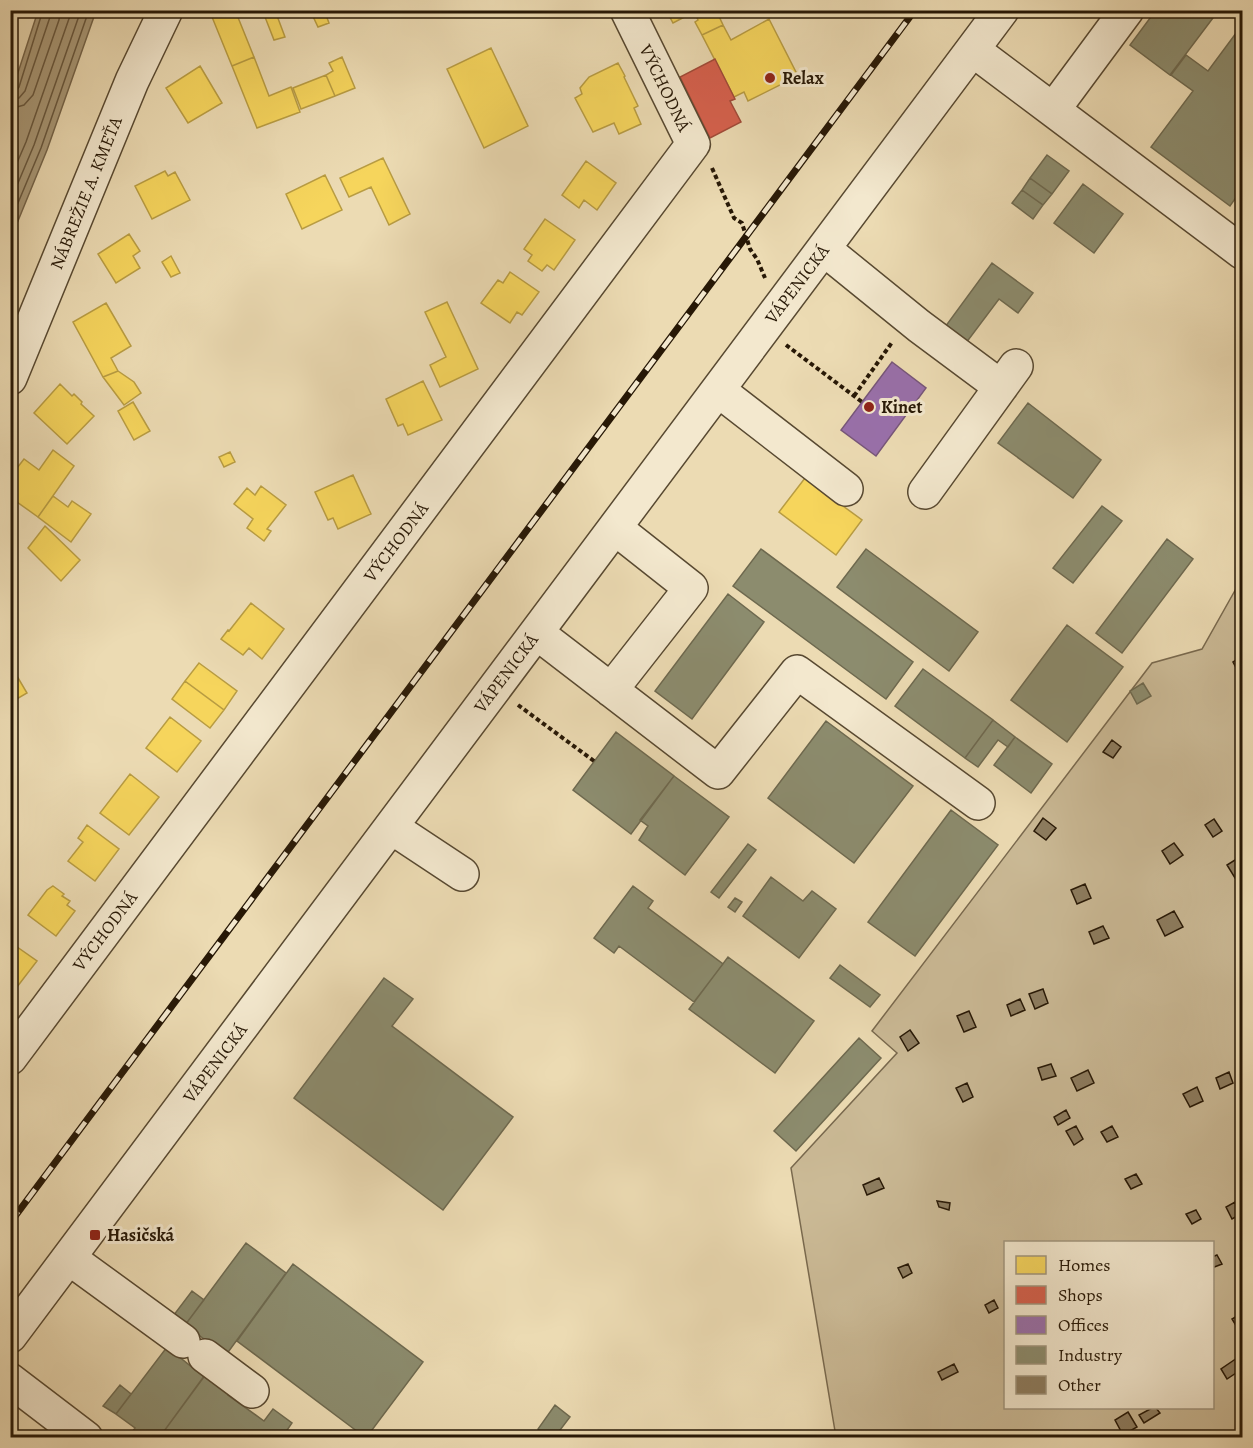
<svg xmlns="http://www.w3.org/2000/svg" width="1253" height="1448" font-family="Alegreya,serif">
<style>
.green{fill:#cbba96;stroke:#79694e;stroke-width:1.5;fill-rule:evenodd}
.water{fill:#a99978;stroke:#75654a;stroke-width:1.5}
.homes{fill:#f6d55c;stroke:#b89c42;stroke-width:1.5}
.shops{fill:#d6604d;stroke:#a24a38;stroke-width:1.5}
.offices{fill:#9970ab;stroke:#77567a;stroke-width:1.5}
.industry{fill:#8c8c6e;stroke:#6e694f;stroke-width:1.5}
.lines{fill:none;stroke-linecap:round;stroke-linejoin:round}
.shore{stroke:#68583f;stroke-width:1.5}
.building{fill:#8d7d60;stroke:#271806;stroke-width:1.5}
.minor-casing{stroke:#584931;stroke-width:36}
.path{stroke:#271806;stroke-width:4;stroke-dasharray:4.5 3;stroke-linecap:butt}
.minor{stroke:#f3e8ce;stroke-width:33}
.rail-casing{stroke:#271806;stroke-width:7}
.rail{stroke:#f3e8ce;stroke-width:4.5;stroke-dasharray:14;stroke-linecap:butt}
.poi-dot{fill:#8f2418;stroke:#f3e8ce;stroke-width:2}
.labels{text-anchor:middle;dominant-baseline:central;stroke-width:6;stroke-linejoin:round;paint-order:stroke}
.poi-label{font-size:18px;font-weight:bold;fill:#271806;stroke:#f3e8ce;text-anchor:start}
.street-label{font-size:18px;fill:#271806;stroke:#f3e8ce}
</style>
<rect width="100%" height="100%" fill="#ecdbb3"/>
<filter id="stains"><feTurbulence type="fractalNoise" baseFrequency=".00333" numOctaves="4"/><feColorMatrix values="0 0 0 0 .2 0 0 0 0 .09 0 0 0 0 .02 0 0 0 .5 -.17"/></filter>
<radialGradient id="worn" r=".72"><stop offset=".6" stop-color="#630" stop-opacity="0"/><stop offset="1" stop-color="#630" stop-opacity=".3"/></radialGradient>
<path class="green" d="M1242,578V1437H836L791,1168L897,1053L872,1031L1152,663L1202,649ZM1006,1242H1212V1408H1006Z"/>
<path class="water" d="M38,11H96L47,150L11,238V94Z"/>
<path class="homes" d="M227,10H235L254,57L232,66L212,17Z
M310,10H324L329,23L318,27Z
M666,10H716L723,25L702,35L695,22L698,20L694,12L673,23Z
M276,13L285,37L274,40L265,17Z
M769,19L798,76L748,101L744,92L734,97L702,35L723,25L731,40Z
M491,48L528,126L484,148L447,69Z
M254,57L269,96L291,87L300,112L257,128L232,66Z
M342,57L355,88L335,96L326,75L333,71L329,63Z
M618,63L625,76L624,77L638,106L634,108L641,124L619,134L614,123L593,132L575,98L582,94L580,88L589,77Z
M200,66L222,103L188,123L166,88Z
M326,75L335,96L301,109L293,88Z
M383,158L410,214L389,225L371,187L349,197L340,178Z
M586,161L616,183L597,210L584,200L579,208L562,195Z
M165,171L168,176L175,172L190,200L152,219L135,186Z
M325,175L342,210L302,229L286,194Z
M545,219L575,240L554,270L547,265L542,271L528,261L532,255L524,249Z
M129,234L140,251L133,256L140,268L116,283L98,254Z
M171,256L180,273L171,277L162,262Z
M510,272L539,292L522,315L517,312L510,323L481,303L498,280L503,283Z
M447,302L478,369L440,387L430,365L446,357L425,312Z
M106,303L131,346L111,358L118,371L103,377L73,322Z
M118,371L134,382L141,393L124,405L103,377Z
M423,381L442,420L408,435L403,424L398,426L386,399Z
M60,384L72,396L74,394L82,402L81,404L94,416L67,444L34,413Z
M133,402L150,431L134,440L118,411Z
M53,450L74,466L38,517L10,497V477L24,459L39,470Z
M230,452L235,462L224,467L219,457Z
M353,475L371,514L338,529L333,518L328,520L315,492Z
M805,478L862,520L836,555L779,512Z
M261,486L286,505L267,529L271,531L264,541L247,528L253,519L234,504L247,488L255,495Z
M53,496L68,507L72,501L91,514L71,542L38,517Z
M45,526L80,560L61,581L28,548Z
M251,603L284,629L262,659L249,648L243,655L221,639L228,630L229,631Z
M199,663L237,691L224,710L185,681Z
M14,671L27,693L10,703V673Z
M185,681L224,710L210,728L172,699Z
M170,717L201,741L177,772L146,748Z
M130,774L159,797L129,835L100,813Z
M87,825L119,849L95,881L68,861L83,842L78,838Z
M53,886L64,894L62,896L70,901L67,905L75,911L56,936L28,915L47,890Z
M10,942L37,961L17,987L10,983Z"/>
<path class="shops" d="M715,59L735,99L730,101L741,122L710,138L680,77Z"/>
<path class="offices" d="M892,362L926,388L876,456L841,430Z"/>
<path class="industry" d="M1156,10H1219L1170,75L1130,45Z
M1242,25V189L1230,206L1151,147L1193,91L1171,75L1186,55L1208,71Z
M1047,155L1069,171L1052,194L1030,178Z
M1030,178L1052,194L1043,205L1022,190Z
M1083,184L1123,214L1094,253L1054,223Z
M1022,190L1043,205L1033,219L1012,203Z
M992,263L1033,293L1018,313L999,299L966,343L945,327Z
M1028,403L1101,460L1073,498L998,443Z
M1102,506L1122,521L1073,583L1053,568Z
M1167,539L1193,559L1122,653L1096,633Z
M761,549L913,662L886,699L733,586Z
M866,549L978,632L949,671L837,587Z
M728,594L764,622L692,719L655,691Z
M1067,625L1123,667L1067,742L1011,700Z
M923,669L993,720L965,758L895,706Z
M1143,683L1151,696L1137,704L1130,691Z
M993,720L1015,737L1008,747L998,740L978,767L965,758Z
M826,721L913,786L854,863L768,798Z
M616,732L674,776L631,834L573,790Z
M1015,737L1052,764L1031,793L994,765Z
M674,776L729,817L685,875L639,840L648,826L640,820Z
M951,810L998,845L915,956L868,922Z
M748,844L756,850L719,898L711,892Z
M771,877L803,901L812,891L836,909L799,958L743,916Z
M633,886L653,901L648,908L723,964L694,1002L619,946L614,953L594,938Z
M735,898L742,902L735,912L728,907Z
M728,957L814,1021L775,1073L689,1009Z
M840,965L880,995L870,1007L830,978Z
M384,978L413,999L392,1026L513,1117L443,1210L294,1098Z
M859,1038L881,1058L796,1151L774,1131Z
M246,1243L286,1273L226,1355L185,1325Z
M293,1264L423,1362L366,1438L237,1341Z
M192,1291L204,1300L185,1325L170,1320Z
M167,1347L204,1377L159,1438H130L129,1436L135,1428L116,1414Z
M207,1372L232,1390L228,1395L264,1421L273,1409L292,1423L283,1436L285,1438H159Z
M120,1385L131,1394L116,1414L103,1406Z
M555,1405L570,1417L554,1438H550L538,1429Z"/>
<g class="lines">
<path class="shore" d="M10,92L16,91L19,87L43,10
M10,99L19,98L25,91L50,17L51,10
M10,109L24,105L33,95L59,20L60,10
M10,179L26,142L72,10
M10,202L34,145L81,10
M10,222L41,148L89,10"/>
</g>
<path class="building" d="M1242,656V679L1233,662Z
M1112,740L1121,747L1113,758L1103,752Z
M1043,818L1056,828L1046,840L1034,831Z
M1214,819L1222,831L1213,837L1205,825Z
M1174,843L1183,855L1170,864L1162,851Z
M1238,858L1242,865V873L1235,878L1227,865Z
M1085,884L1091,898L1077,904L1071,890Z
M1174,911L1183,927L1165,936L1157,920Z
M1103,926L1109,938L1094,944L1089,932Z
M1043,989L1048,1003L1035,1009L1029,994Z
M1020,999L1025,1010L1011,1016L1007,1005Z
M969,1011L976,1027L964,1032L957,1016Z
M910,1030L919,1043L908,1051L900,1037Z
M1051,1064L1056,1076L1042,1080L1038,1068Z
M1088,1070L1094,1083L1077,1091L1071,1078Z
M1229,1072L1233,1083L1220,1089L1216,1078Z
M967,1083L973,1097L963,1102L956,1088Z
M1197,1087L1203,1101L1190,1107L1183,1094Z
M1066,1110L1070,1118L1058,1125L1054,1117Z
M1076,1126L1083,1139L1074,1145L1066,1131Z
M1112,1126L1118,1137L1107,1142L1101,1132Z
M1136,1174L1142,1184L1131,1189L1125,1179Z
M879,1178L884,1188L867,1195L863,1185Z
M937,1201L950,1203L949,1210L939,1207Z
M1235,1202L1241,1214L1232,1219L1226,1207Z
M1196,1210L1201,1219L1192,1224L1186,1214Z
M1217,1255L1222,1264L1212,1268V1257Z
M908,1264L912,1273L903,1278L898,1268Z
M994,1300L998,1308L989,1313L985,1305Z
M1242,1313V1326L1238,1329L1232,1319Z
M1237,1358L1242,1369L1227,1379L1221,1369Z
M954,1364L958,1372L942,1380L938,1372Z
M1152,1408H1156L1160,1413L1144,1423L1139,1415Z
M1128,1412L1137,1427L1123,1435L1115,1420Z"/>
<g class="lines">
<defs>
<path id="minor" d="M973,50L1053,110L1127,10
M1053,110L1242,252
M824,249L919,326L1001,387
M10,378L132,81L166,10
M718,390L846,489
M925,492L1016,366
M537,633L718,772L797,672L978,803
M611,690L691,588L615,528
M391,827L462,874
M10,1058L693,144L627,10
M69,1258L183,1341
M10,1336L1002,10
M205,1356L252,1391
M10,1380L86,1438"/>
</defs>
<use href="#minor" class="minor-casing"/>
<path class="path" d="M712,168L734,218L742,223L750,249L757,259L765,278
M786,345L862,402
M854,396L893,341
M518,705L594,761"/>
<use href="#minor" class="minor"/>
<defs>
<path id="rail" d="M10,1223L915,10"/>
</defs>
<use href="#rail" class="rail-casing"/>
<use href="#rail" class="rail"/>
</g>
<g class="poi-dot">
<circle cx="770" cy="78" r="6"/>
<circle cx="869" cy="407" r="6"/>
<rect x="89" y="1229" width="12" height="12" rx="3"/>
</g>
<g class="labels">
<g class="poi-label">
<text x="782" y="78">Relax</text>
<text x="881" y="407">Kinet</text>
<text x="107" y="1235">Hasičská</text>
</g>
<g class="street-label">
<text transform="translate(665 88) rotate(64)">VÝCHODNÁ</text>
<text transform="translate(86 193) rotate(-68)">NÁBREŽIE A. KMEŤA</text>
<text transform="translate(797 284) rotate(-53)">VÁPENICKÁ</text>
<text transform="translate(396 542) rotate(-53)">VÝCHODNÁ</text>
<text transform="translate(506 673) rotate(-53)">VÁPENICKÁ</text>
<text transform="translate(105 931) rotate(-53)">VÝCHODNÁ</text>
<text transform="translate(215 1063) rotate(-53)">VÁPENICKÁ</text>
</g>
</g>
<rect width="1253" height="1448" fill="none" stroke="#ecdbb3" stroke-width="36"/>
<rect x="12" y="12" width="1229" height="1424" fill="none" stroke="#271806" stroke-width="3"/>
<rect x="18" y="18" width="1217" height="1412" fill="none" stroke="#271806" stroke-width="1.5"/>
<rect x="1004" y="1241" width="210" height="168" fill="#f3e8ce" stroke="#a1957e" stroke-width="1.5"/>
<rect x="1016" y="1256" width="30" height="18" fill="#f6d55c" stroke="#a1957e" stroke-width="1.5"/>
<text x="1058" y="1271" font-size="18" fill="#271806">Homes</text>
<rect x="1016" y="1286" width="30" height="18" fill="#d6604d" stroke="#a1957e" stroke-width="1.5"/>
<text x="1058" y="1301" font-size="18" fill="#271806">Shops</text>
<rect x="1016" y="1316" width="30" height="18" fill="#9970ab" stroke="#a1957e" stroke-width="1.5"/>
<text x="1058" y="1331" font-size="18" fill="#271806">Offices</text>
<rect x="1016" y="1346" width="30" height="18" fill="#8c8c6e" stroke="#a1957e" stroke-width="1.5"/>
<text x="1058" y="1361" font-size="18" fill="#271806">Industry</text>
<rect x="1016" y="1376" width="30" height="18" fill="#8d7d60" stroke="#a1957e" stroke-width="1.5"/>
<text x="1058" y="1391" font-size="18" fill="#271806">Other</text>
<rect width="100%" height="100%" filter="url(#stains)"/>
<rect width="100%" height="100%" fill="url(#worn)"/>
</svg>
